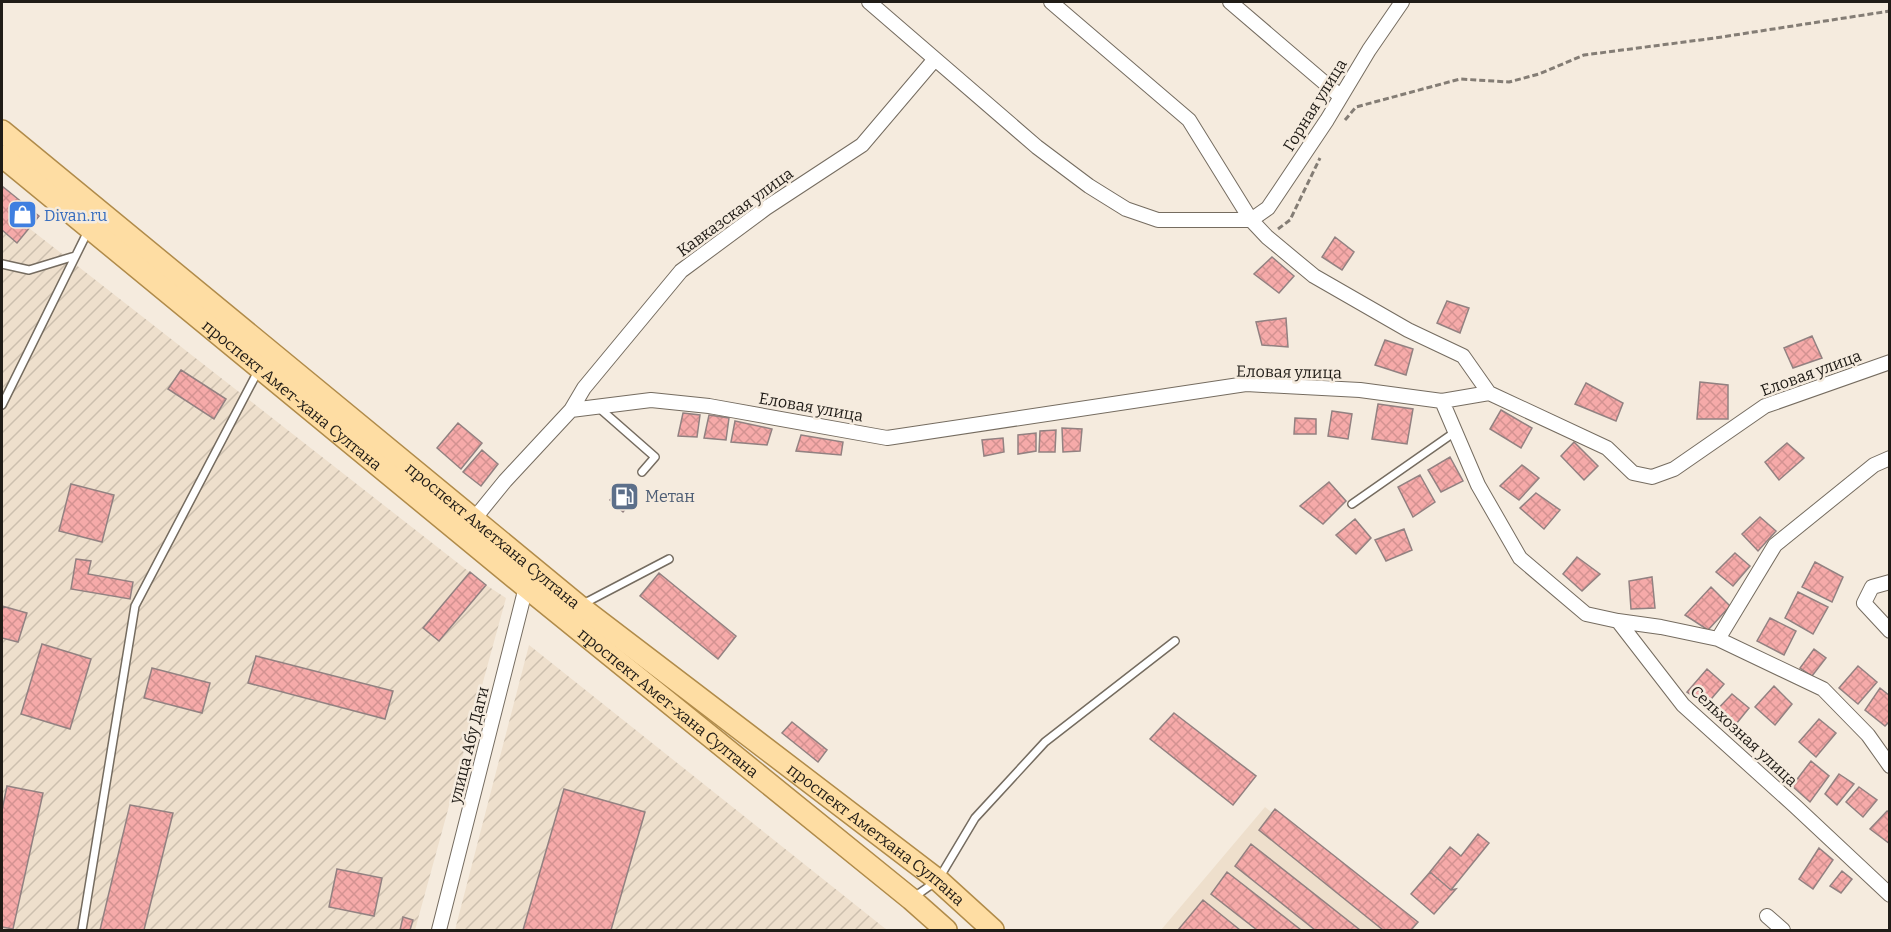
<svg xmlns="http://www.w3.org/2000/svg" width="1891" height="932" font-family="Bitter,serif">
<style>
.built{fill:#eedfcc}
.industrial{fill:url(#industrial-furrows)}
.building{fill:url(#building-cross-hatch);stroke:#928181;stroke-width:1.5}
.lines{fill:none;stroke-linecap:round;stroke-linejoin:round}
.lane-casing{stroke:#756c60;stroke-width:10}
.street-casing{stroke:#756c60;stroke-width:16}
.primary-casing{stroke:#b08b4a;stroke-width:24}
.path{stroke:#847d75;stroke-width:3;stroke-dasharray:6 3;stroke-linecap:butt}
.lane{stroke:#fff;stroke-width:7}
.street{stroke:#fff;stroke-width:14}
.primary{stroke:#fedda3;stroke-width:21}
.labels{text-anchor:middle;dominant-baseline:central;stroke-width:5;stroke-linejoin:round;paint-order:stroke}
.street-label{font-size:16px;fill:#201c17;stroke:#f5ebde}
.shop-label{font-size:16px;fill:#366cbe;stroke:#f5ebde;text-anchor:start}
.service-label{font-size:16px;fill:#4e5e75;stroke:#f5ebde;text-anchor:start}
</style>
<defs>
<pattern id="industrial-furrows" width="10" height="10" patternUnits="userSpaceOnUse" patternTransform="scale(1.5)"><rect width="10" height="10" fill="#eedfcc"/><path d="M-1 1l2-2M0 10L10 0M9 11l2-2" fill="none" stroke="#ccbfae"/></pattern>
<pattern id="building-cross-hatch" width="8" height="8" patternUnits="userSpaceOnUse" patternTransform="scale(1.5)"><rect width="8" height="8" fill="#f6aaa9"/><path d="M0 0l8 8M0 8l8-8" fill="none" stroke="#d39291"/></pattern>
</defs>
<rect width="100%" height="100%" fill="#f5ebde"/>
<path class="built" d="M1265,807L1416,930H1161Z"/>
<path class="industrial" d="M2,207L486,585L506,598L415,930H2Z
M529,645L887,930H455Z"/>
<path class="building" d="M2,186L39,216L17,243L2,230Z
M1335,237L1354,252L1342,270L1322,257Z
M1272,257L1294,276L1279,293L1254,274Z
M1447,301L1469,308L1460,333L1437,323Z
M1286,318L1288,347L1262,345L1256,322Z
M1812,336L1822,358L1793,368L1784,348Z
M1385,340L1413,349L1406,375L1375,365Z
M181,370L226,399L214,419L168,389Z
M1700,382L1728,385V419H1697Z
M1586,383L1623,403L1616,421L1575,404Z
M1378,404L1413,409L1407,444L1372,439Z
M1501,410L1532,428L1521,448L1490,429Z
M1332,411L1352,414L1348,439L1328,436Z
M683,413L700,415L697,437L678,436Z
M709,415L729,418L726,440L704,438Z
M1295,418L1316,419V434H1294Z
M735,421L772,429L767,445L731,442Z
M458,423L482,443L461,469L437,448Z
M1062,428L1082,429L1080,451L1063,452Z
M1056,430L1055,452H1039L1040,431Z
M1036,433V451L1018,454V435Z
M801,435L843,442L841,455L796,451Z
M1003,438L1004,452L984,456L982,440Z
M1574,442L1598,466L1584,480L1561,456Z
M1787,443L1804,458L1779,480L1765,462Z
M482,450L498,464L481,486L463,472Z
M1450,457L1463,481L1441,492L1428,470Z
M1522,465L1539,478L1519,500L1500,486Z
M1420,475L1435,502L1413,517L1398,487Z
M1329,482L1346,501L1323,524L1300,506Z
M71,484L114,495L102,542L59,531Z
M623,486L636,496L623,512L610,500Z
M1536,493L1560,510L1544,529L1520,508Z
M1760,517L1776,531L1758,551L1742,534Z
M1355,519L1371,538L1356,554L1336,535Z
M1404,529L1412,550L1386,561L1375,540Z
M1735,553L1750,566L1733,586L1716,572Z
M1577,557L1600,574L1582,591L1563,574Z
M76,559L91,561L88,574L133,582L130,599L71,589Z
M1815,562L1843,577L1832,602L1802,587Z
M470,572L486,585L439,641L423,628Z
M659,573L736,636L718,659L640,596Z
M1652,577L1655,608L1631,609L1629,581Z
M1711,587L1730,606L1708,630L1685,615Z
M1798,592L1828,607L1813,634L1785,618Z
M2,606L27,613L18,642L2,638Z
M1770,618L1796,631L1784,655L1757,641Z
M42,644L91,659L70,729L21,714Z
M1814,649L1826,658L1812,676L1800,668Z
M256,656L393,691L385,719L248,683Z
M1858,666L1877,682L1858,704L1839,688Z
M152,668L210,683L202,713L144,698Z
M1707,669L1724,684L1706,705L1687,692Z
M1774,686L1792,704L1775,725L1755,707Z
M1880,688L1890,696V721L1885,726L1865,710Z
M1732,694L1749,708L1732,729L1713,714Z
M1174,713L1256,776L1233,805L1150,739Z
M1819,719L1836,733L1816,757L1799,742Z
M792,722L827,750L818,762L782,733Z
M1811,761L1829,776L1810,802L1792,786Z
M1839,774L1854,784L1837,805L1825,794Z
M7,786L43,793L13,929L2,927V810Z
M1859,787L1877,800L1863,817L1846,802Z
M564,789L645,812L611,930H523Z
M130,805L173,813L144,930H100Z
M1275,809L1418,922L1411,930H1383L1259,830Z
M1887,811L1890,812V844L1870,829Z
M1478,834L1489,843L1451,890L1430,872L1450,847L1461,856Z
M1251,844L1360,930H1315L1235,866Z
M1819,848L1833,860L1813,889L1799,879Z
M337,869L382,878L374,916L329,907Z
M1842,871L1852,879L1841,893L1830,886Z
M1227,872L1301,930H1257L1211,894Z
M1430,872L1451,890L1456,889L1434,914L1411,894Z
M1203,900L1240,930H1178Z
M403,917L413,920L410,930H400Z"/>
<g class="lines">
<defs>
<path id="lane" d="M2,264L29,270L75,256
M2,405L88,231
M598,407L655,457L642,472
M1352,504L1455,432
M583,604L669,559
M914,897L938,880L975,818L1045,742L1175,641
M82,930L135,606L258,371"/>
<path id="street" d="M869,2L1037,147L1089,186L1126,209L1158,220H1251
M1051,2L1189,120L1251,220L1267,237L1314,276L1408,330L1463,356L1489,393
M1230,2L1340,96
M1251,220L1268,208L1327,120L1369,50L1402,2
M1442,401L1478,485L1520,558L1586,614L1618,621L1683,705L1795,806L1890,895
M571,410L651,400L709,406L887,438L1246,384L1360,390L1442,401L1489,393L1607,448L1633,473L1652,477L1674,469L1765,406L1890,362
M470,524L505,481L571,410L584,388L681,271L766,208L862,145L935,59
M1890,582L1872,587L1864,603L1890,631
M1618,621L1661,627L1718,639L1823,689L1868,735L1890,766
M1718,639L1775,545L1874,465L1890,458
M1767,916L1783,930
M439,930L526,587L531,584"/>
<g id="primary">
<path id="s1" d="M2,131L579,606L938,880L993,930"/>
<path id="s2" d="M2,156L526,587L911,899L946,930"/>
</g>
</defs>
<use href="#lane" class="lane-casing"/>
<use href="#street" class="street-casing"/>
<use href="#primary" class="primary-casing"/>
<path class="path" d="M1345,120L1356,107L1460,79L1509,82L1539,74L1584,55L1715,38L1890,11
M1278,229L1290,220L1320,158"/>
<use href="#lane" class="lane"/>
<use href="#street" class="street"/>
<use href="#primary" class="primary"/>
</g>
<defs>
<symbol id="shop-square" viewBox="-11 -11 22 22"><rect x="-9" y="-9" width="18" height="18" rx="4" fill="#3f7fe0" stroke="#f5ebde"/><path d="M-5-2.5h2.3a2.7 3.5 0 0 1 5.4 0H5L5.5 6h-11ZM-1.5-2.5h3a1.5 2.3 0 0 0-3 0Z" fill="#fff"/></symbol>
<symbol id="fuel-square" viewBox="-11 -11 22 22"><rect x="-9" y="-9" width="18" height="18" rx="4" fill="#5c6f8a" stroke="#f5ebde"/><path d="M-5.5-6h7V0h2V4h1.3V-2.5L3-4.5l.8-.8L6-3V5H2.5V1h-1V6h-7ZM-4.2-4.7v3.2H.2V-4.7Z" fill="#fff"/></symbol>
</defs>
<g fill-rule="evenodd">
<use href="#shop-square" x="6" y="198" width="33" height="33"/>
<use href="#fuel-square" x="608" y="480" width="33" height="33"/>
</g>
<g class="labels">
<g class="street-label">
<text transform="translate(1315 105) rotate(-58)">Горная улица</text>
<text transform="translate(735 212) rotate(-36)">Кавказская улица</text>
<text transform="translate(1289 372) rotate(1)">Еловая улица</text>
<text transform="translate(1811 373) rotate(-20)">Еловая улица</text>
<text stroke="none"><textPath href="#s2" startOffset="376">проспект Амет-хана Султана</textPath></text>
<text transform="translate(811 407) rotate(10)">Еловая улица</text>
<text stroke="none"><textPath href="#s1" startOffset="636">проспект Аметхана Султана</textPath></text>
<text stroke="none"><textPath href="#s2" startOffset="862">проспект Амет-хана Султана</textPath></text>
<text transform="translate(1744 736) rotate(43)">Сельхозная улица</text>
<text transform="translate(469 745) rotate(-76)">улица Абу Даги</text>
<text stroke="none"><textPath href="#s1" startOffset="1122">проспект Аметхана Султана</textPath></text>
</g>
<g class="shop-label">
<text x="44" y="215">Divan.ru</text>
</g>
<g class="service-label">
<text x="645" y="496">Метан</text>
</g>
</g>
<rect width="1891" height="932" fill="none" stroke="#201c17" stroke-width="6"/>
</svg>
